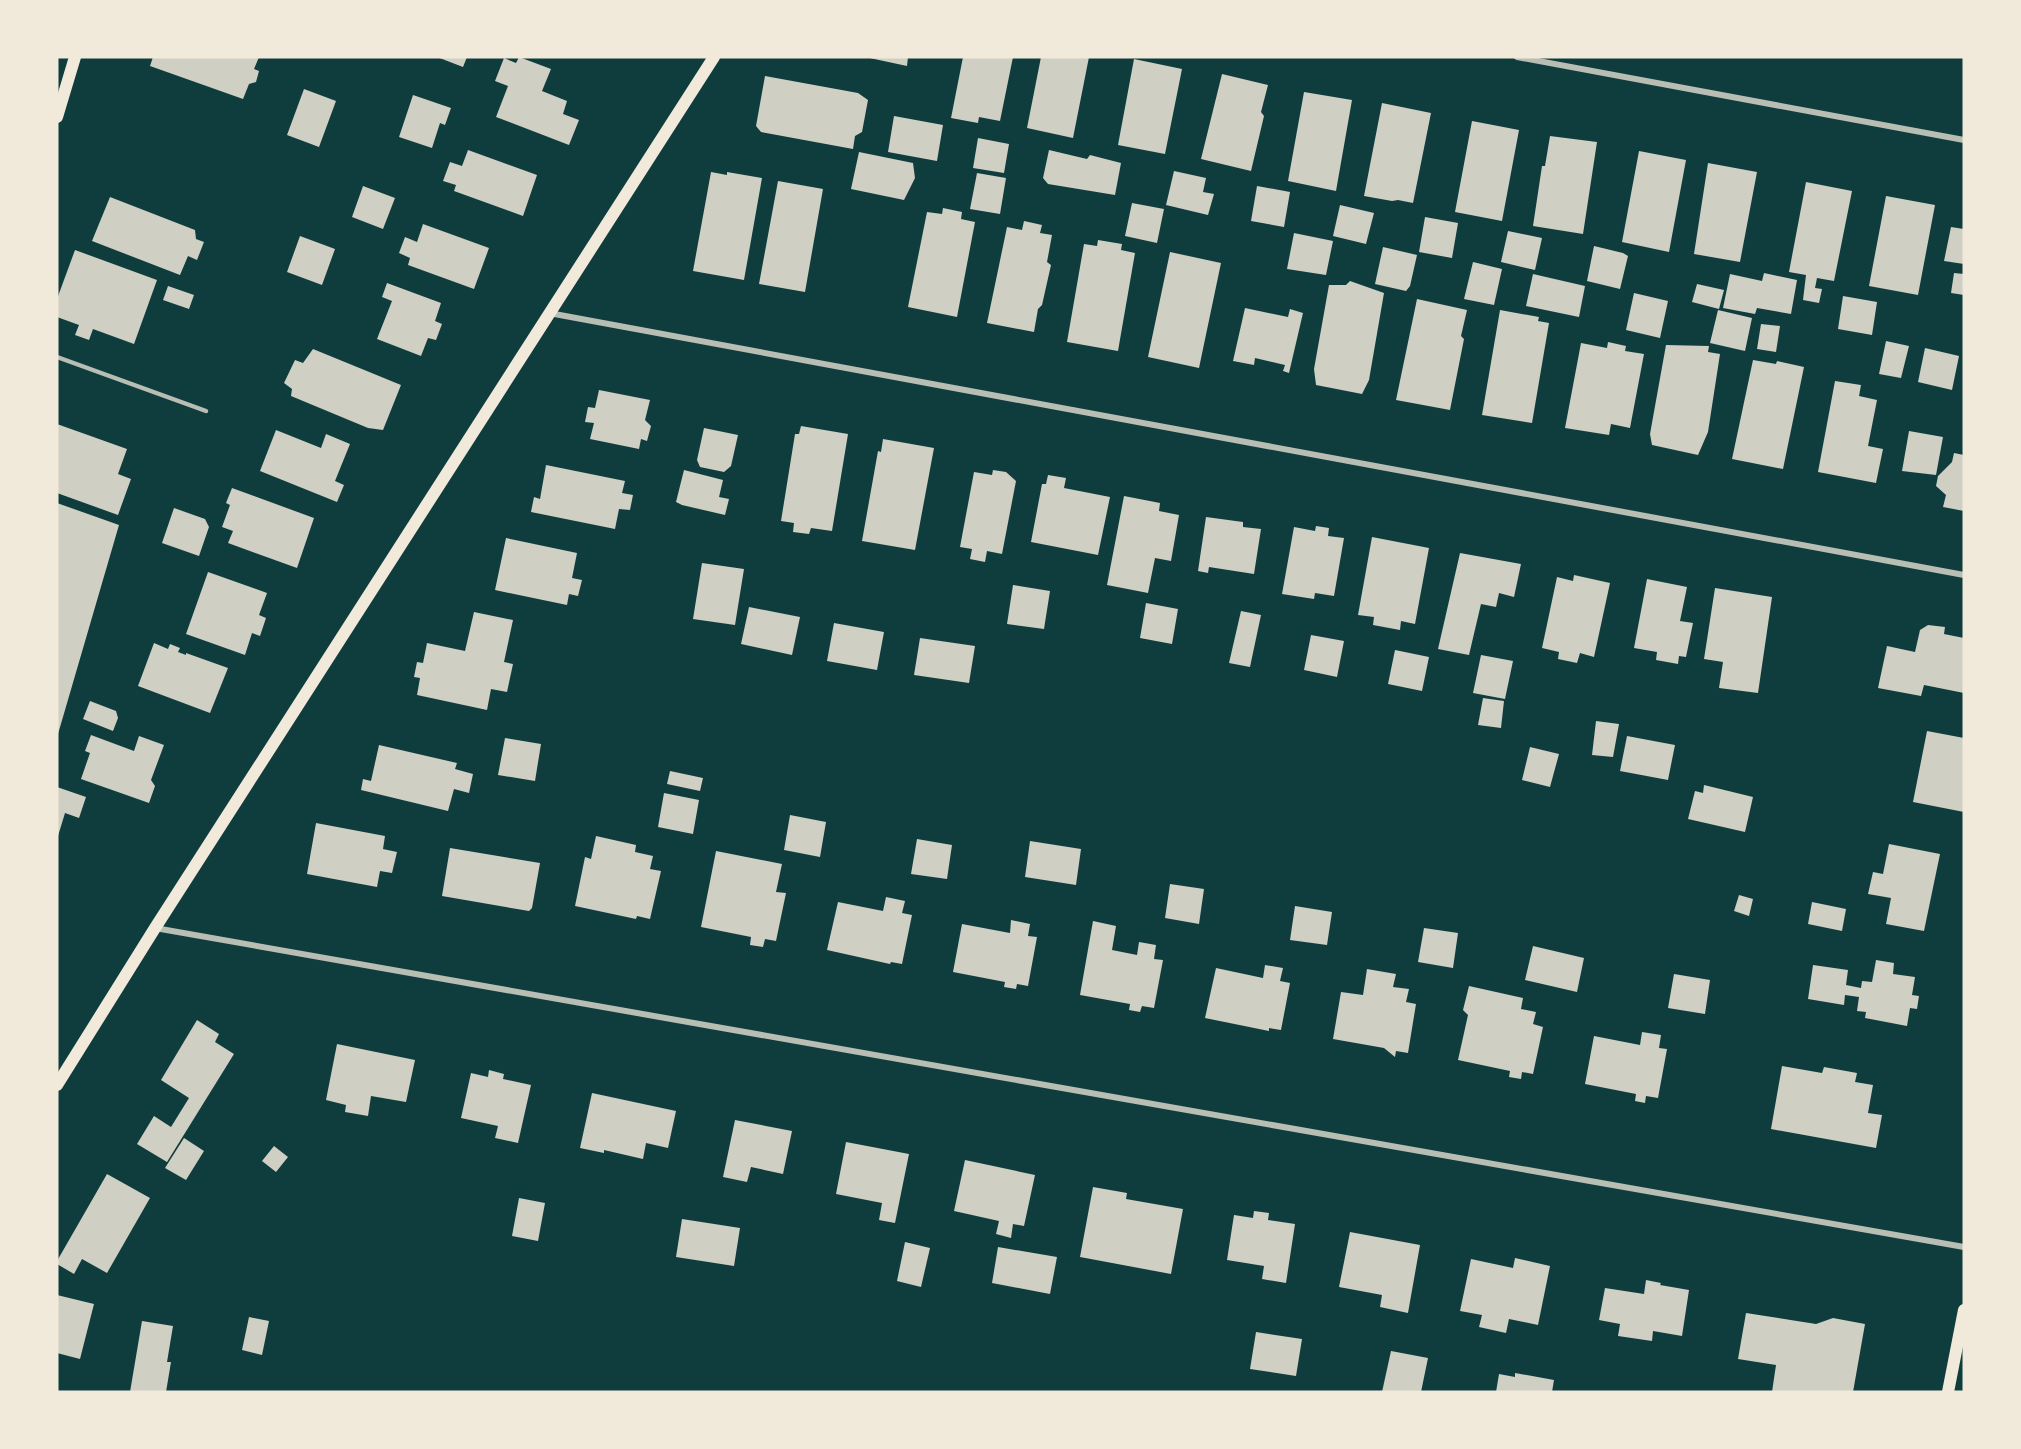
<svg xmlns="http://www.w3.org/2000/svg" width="2021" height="1449" font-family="'Source Sans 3',sans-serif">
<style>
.building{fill:#cfcfc3}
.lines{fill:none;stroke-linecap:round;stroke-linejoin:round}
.service{stroke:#b8beb3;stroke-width:4.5}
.minor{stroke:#b8beb3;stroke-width:6}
.secondary{stroke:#f1e9da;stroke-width:12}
</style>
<rect width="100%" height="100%" fill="#0f3d3e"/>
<path class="building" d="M153,57H259L254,69L259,71L256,82L249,84L243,99L150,66Z
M437,57H467L463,67Z
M519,57L551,69L542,91L567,101L563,114L579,120L569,145L496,117L508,86L495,81L504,58L516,63Z
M865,57H908L907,66Z
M963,57H1013L1000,121L979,117L978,123L951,118Z
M1041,57H1089L1073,138L1027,128Z
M1134,59L1182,69L1165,154L1118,145Z
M1222,74L1268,85L1261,112L1264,116L1251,171L1201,159Z
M765,76L858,93L868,100L862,132L855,136L853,149L761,132L756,126Z
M304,89L336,101L319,147L287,135Z
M1304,92L1352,100L1336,191L1288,181Z
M413,95L451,108L445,125L440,123L432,148L399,137Z
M1382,103L1431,113L1413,203L1398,200L1392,201L1364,196Z
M894,116L943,125L937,161L888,152Z
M1472,121L1519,130L1502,221L1455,212Z
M1550,136L1597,142L1583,234L1533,226L1542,166H1545Z
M978,138L1009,144L1004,173L973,168Z
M468,150L537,175L523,216L454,191L456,185L443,181L450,162L462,166Z
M1049,150L1087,159L1090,155L1121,163L1115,195L1048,184L1043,178Z
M1639,151L1686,160L1669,252L1622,242Z
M859,152L913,163L915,178L904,200L851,189Z
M1708,163L1757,172L1740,262L1694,254Z
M1174,171L1206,178L1203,192L1214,194L1208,215L1166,205Z
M711,172L727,175V172L762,178L744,280L693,271Z
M977,173L1006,178L1000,214L970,209Z
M778,181L823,189L805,292L759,284Z
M1806,182L1852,191L1834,281L1817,278L1815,288L1822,289L1819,303L1803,300L1806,275L1789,272Z
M363,186L395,198L383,229L352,217Z
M1257,186L1290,192L1284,227L1251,221Z
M1886,196L1935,205L1918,295L1869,286Z
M110,197L195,230L196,239L204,242L197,260L188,256L180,275L92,241Z
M1132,203L1164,209L1157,243L1125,236Z
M1340,205L1374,213L1366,244L1333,236Z
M943,208L962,212L961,219L975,222L957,317L908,307L927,212L942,214Z
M1425,217L1458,223L1452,258L1419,252Z
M1024,221L1042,225L1040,233L1052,235L1047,262L1051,265L1042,305L1038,309L1034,332L987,323L1007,227L1022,230Z
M423,224L489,248L474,289L408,265L410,258L399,253L405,237L417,242Z
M1951,227L1964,229V264L1944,261Z
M1508,231L1542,238L1535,270L1501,262Z
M1294,233L1333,241L1326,275L1287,269Z
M300,236L335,249L322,285L287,272Z
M1098,240L1122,244L1121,250L1135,253L1118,351L1067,342L1084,244L1097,246Z
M1594,246L1623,253L1628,256L1620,289L1587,281Z
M1383,247L1417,255L1410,286L1406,291L1375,284Z
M75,250L157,280L134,344L93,329L89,340L75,335L79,325L57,317V299Z
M1170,252L1221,263L1199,368L1148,357Z
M1473,262L1502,269L1494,305L1464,299Z
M1764,273L1797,280L1791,314L1757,308L1755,314L1723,308L1730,274L1762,281Z
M1954,273L1964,274V295L1951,293Z
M1533,274L1585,286L1579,317L1526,306Z
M1350,281L1384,293L1369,380L1362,394L1316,385L1314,369L1329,285H1346Z
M387,283L441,303L435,321L442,324L436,340L428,338L421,356L377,339L392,301L382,297Z
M1697,284L1724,290L1719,309L1692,302Z
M168,286L194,295L189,309L163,300Z
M1634,293L1668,301L1660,338L1626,330Z
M1843,296L1877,302L1872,335L1838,329Z
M1417,299L1467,310L1461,336L1464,339L1450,410L1396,400Z
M1245,308L1288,317L1290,309L1303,313L1289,373L1283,371L1285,365L1255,358L1254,365L1233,361Z
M1500,310L1539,317L1538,321L1549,323L1532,423L1482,415Z
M1718,310L1752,318L1745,351L1710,343Z
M1761,324L1780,326L1776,352L1757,349Z
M1886,341L1909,346L1901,378L1879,374Z
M1608,342L1626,346L1625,351L1644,354L1630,428L1611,424L1609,435L1565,428L1581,343L1607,348Z
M1666,345L1709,346L1708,352L1720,354L1708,432L1698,455L1652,445L1650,434Z
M1925,348L1959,356L1952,390L1918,382Z
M313,349L401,385L383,430L368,428L291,396L292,389L284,383L295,360L303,363Z
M1753,360L1776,364L1777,361L1804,367L1783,469L1732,459Z
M1835,381L1861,385L1859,396L1877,400L1868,446L1883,449L1876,483L1818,472Z
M599,390L650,400L645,420L651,426L647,441L641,439L639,449L590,439L594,423L585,422L588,407L595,408Z
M57,424L127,449L118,474L131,479L118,515L57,493Z
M801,426L848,434L832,531L811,528L809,534L793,532L794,523L781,521L795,434H799Z
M704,428L738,435L731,466L724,472L700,467L697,460Z
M276,430L321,448L326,434L350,444L335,481L344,485L337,502L260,471Z
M1909,431L1943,437L1936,475L1902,471Z
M883,439L934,448L915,550L862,541L878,451L881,452Z
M1954,453L1964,455V511L1943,507L1946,495L1936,486L1938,476L1952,462Z
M546,465L625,481L622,493L633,495L630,510L619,509L615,529L531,512L534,497L540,499Z
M684,470L723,480L719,497L729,499L725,515L682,505L676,502Z
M993,470L1006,472L1016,481L1002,554L987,551L985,562L970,559L972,549L960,547L974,472L992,475Z
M1048,475L1066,478L1064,488L1110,497L1098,555L1031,542L1042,484H1046Z
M232,488L314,518L297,568L228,543L233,531L222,527L230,505L226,503Z
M1124,496L1160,503L1159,511L1179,515L1171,561L1155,558L1148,593L1107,585Z
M57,503L119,525L58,734H57Z
M174,508L205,519L209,527L199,556L162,543Z
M1206,517L1243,522V527L1261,529L1254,574L1209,567L1208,573L1198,571Z
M1316,526L1329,528L1328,536L1344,538L1334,596L1315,593L1314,599L1282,594L1294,527L1315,531Z
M1372,537L1429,548L1415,624L1401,621L1400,630L1373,625L1374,617L1358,615Z
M506,538L577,553L572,578L582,580L578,596L569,594L567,605L495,590Z
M1460,553L1521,564L1514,597L1499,593L1496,607L1481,604L1469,655L1438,649Z
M702,563L744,569L735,625L693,619Z
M208,572L267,593L259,615L266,618L260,636L252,633L245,655L186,634Z
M1574,575L1610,583L1594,657L1580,653L1577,663L1558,659L1559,652L1542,648L1557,577L1573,581Z
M1647,579L1687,587L1680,621L1693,623L1686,657L1679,656L1678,664L1656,660L1657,652L1634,648Z
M1013,585L1050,591L1044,629L1007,624Z
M1715,588L1772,597L1758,693L1719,688L1723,662L1704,659Z
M1146,603L1178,609L1172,644L1140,638Z
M749,607L800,617L792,655L741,644Z
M1241,611L1261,615L1250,667L1229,663Z
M474,612L513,620L504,662L513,664L507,692L491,689L487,710L417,695L420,678L414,677L417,662L423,663L427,643L465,651Z
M834,623L884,632L877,670L827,661Z
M1928,625L1945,627L1944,634L1964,638V693L1924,685L1921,696L1878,688L1887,646L1915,652L1920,630Z
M1311,635L1344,641L1337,677L1304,670Z
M920,638L975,646L969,683L914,675Z
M154,643L168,649L170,644L180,648L178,652L186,655V653L228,668L210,713L138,686Z
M1395,650L1429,657L1422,691L1388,684Z
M1481,655L1513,661L1505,699L1473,693Z
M1483,698L1504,701L1501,728L1478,725Z
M90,701L116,711L118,718L113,731L83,719Z
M1596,721L1619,724L1613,757L1592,755Z
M1927,731L1964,738V812L1913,802Z
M91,735L134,751L139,736L164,745L151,780L155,786L149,803L81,779L90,753L85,751Z
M1627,736L1675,745L1668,780L1620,771Z
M505,738L541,744L535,781L498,775Z
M379,745L457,763L455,769L473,774L469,793L454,789L448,811L361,790L363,779L371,781Z
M1530,747L1559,754L1550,787L1522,780Z
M670,771L703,778L700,791L667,784Z
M1704,785L1753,797L1745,832L1688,819L1695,791L1703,793Z
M57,787L86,797L79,818L65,813L58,836Z
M664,793L699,800L693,834L658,827Z
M790,815L826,822L820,857L784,850Z
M316,823L385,836L383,849L397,852L392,873L380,871L377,887L307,874Z
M596,836L636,845L635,852L653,856L650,869L661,871L650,919L637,916L636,919L575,906L585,857L591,859Z
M917,839L952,845L947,879L911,874Z
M1030,841L1081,849L1076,885L1025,877Z
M1889,844L1940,854L1924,931L1886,924L1891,898L1868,894L1873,872L1883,874Z
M450,848L540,863L532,908L529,911L442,896Z
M716,851L782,864L776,892L786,893L776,941L765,939L763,947L750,945L751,937L701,927Z
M1170,884L1204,889L1199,924L1165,918Z
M1739,895L1753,899L1749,916L1734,911Z
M886,897L905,901L902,913L912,915L902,964L891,962L890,964L827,950L838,902L883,911Z
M1812,902L1846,909L1842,931L1808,924Z
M1295,906L1332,912L1327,945L1290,940Z
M1011,920L1030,924L1028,936L1037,937L1028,986L1017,984L1016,989L1004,987L1005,982L953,972L962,924L1010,933Z
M1093,921L1116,926L1112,950L1137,955L1139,942L1156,945L1154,959L1163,960L1154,1008L1142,1006L1140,1012L1129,1010L1130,1004L1080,995Z
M1424,928L1458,933L1453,968L1418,962Z
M1533,946L1584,958L1577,992L1525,980Z
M1876,960L1894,963L1893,974L1915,977L1912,995L1919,996L1917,1009L1910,1008L1907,1026L1865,1018L1866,1012L1857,1011L1859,997L1845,995L1844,1005L1808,999L1813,965L1848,970L1846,985L1861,988L1862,981L1872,982Z
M1265,965L1283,968L1280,981L1290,983L1281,1030L1269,1028V1031L1205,1018L1216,968L1263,978Z
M1367,969L1396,974L1393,987L1409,989L1406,1002L1416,1004L1408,1053L1396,1051L1395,1057L1384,1048L1333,1039L1341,992L1363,995Z
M1674,974L1710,980L1705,1014L1668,1008Z
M1469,986L1523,998L1521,1009L1536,1012L1533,1024L1543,1027L1533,1074L1522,1072L1521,1079L1509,1077L1510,1071L1458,1060L1468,1015L1463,1010Z
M197,1020L219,1034L215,1042L234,1054L167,1162L137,1144L154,1116L171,1127L189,1098L161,1080Z
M1642,1032L1661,1035L1659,1048L1667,1049L1658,1098L1646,1096L1645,1103L1635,1101L1636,1094L1585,1084L1594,1036L1640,1045Z
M337,1044L415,1060L406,1102L371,1096L368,1116L345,1112L346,1105L326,1100Z
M1782,1066L1822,1073L1824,1067L1857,1073L1855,1082L1873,1085L1868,1113L1882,1115L1876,1148L1771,1129Z
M489,1070L504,1074L503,1079L531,1085L518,1143L495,1138L498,1126L461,1118L471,1073L488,1077Z
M592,1093L676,1111L668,1148L646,1143L643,1159L604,1150V1153L580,1148Z
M735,1120L792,1131L783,1174L751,1167L747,1182L723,1177Z
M184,1138L204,1151L186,1180L165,1168Z
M846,1142L909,1154L895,1223L879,1220L882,1203L836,1194Z
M274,1146L288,1157L276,1172L262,1161Z
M965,1160L1035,1175L1024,1226L1013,1224L1011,1238L996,1234L999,1221L954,1211Z
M107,1174L150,1198L107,1273L82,1259L74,1274L57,1264V1261Z
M1093,1187L1127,1193L1126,1199L1183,1209L1171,1274L1080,1257Z
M519,1198L545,1203L538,1241L512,1236Z
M1254,1211L1269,1213L1268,1220L1295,1224L1286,1283L1262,1279L1264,1266L1227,1260L1234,1215L1253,1218Z
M682,1219L740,1228L734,1266L676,1257Z
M1350,1232L1420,1245L1408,1313L1380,1307L1382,1295L1339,1287Z
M905,1242L930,1248L921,1287L897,1281Z
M998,1247L1057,1257L1050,1294L992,1283Z
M1515,1258L1550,1266L1538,1325L1509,1319L1506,1333L1479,1327L1482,1315L1460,1311L1471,1259L1513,1268Z
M1646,1280L1661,1283L1660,1285L1689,1290L1682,1336L1653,1331L1652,1341L1618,1336L1620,1324L1599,1320L1605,1288L1644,1294Z
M57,1295L94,1304L80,1359L57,1353Z
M1746,1313L1816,1324L1833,1318L1865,1324L1853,1392H1772L1776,1365L1738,1359Z
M249,1317L269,1321L262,1355L242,1350Z
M142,1321L173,1326L167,1362H171L166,1392H130Z
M1256,1332L1302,1339L1296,1376L1250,1369Z
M1391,1351L1428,1358L1421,1392H1382Z
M1515,1373L1554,1380L1552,1392H1496L1499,1374L1515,1377Z"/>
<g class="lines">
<path class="service" d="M57,357L206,411"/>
<path class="minor" d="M1517,57L1964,140
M549,313L1964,575
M155,928L1964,1247"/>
<path class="secondary" d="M57,117L75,57
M57,1085L155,928L714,57
M1948,1392L1964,1310"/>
</g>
<rect width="2021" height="1449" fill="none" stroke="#f1e9da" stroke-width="117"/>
</svg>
